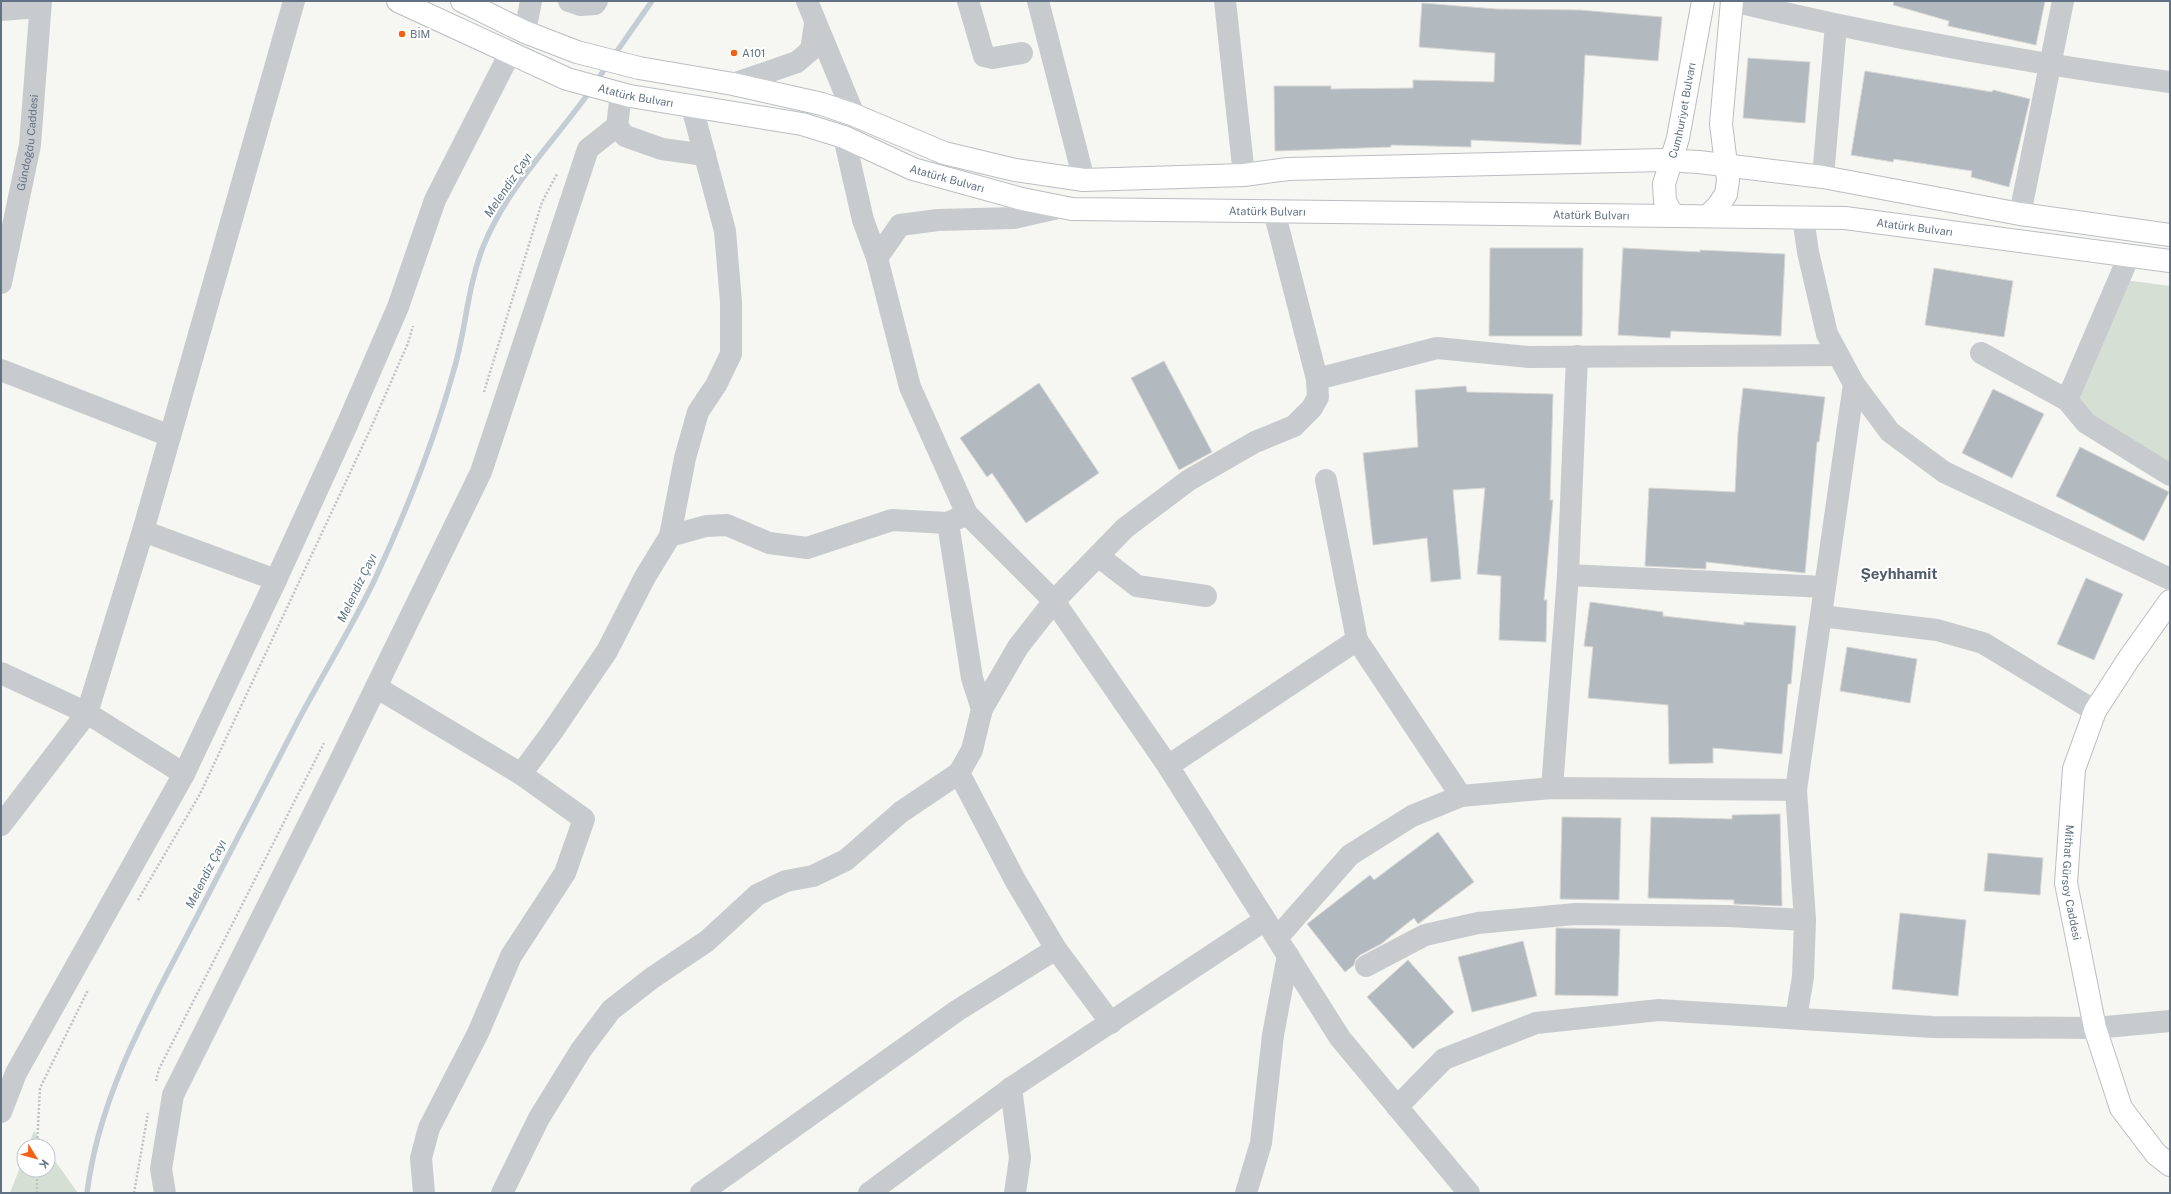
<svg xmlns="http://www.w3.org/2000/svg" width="2171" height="1194" font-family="'Public Sans',sans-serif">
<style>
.green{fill:#d6dfd3}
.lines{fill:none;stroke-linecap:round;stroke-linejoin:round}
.stream{stroke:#c3cdd3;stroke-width:5.5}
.building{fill:#b2b9bf;stroke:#d7d8d5}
.major-casing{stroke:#babdc1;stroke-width:24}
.path{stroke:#c0c2c4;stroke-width:2.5;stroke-dasharray:2 2;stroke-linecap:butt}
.minor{stroke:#c8cbce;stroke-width:22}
.major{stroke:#fff;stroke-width:22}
.poi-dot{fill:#f56114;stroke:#fff;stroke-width:1.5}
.labels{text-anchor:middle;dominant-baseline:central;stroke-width:4;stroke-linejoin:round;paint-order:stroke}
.poi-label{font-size:11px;fill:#627286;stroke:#fff;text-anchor:start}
.street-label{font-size:11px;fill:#627286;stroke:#fff}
.water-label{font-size:12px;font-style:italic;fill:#5e7583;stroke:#fff}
.district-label{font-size:15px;font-weight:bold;fill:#515c6b;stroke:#fff}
</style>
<rect width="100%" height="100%" fill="#f6f6f2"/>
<path class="green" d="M2125,280L2170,286V464L2069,409Z
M34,1131L45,1146H28Z
M48,1151L78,1193H10L24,1157V1170H48Z"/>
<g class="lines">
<path class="stream" d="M613,57L652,1
M596,82L608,64
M87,1193C99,1096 147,1012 192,926C228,857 263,788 299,719C324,672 352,627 375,579C407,510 435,439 455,366C466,327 468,285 483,247C507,187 554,142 590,91"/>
</g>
<path class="building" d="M1894,1H2045L2036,45L1948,26L1949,21L1893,5Z
M1422,3L1496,9L1580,10L1662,17L1658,61L1585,55L1581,145L1471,140V147L1391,145V147L1275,151L1274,86H1331V89L1413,88V80L1494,82L1495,53L1419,47Z
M1748,58L1810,62L1805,123L1743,118Z
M1865,71L1992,92L1993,90L2030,99L2009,187L1971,177L1972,171L1894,159L1893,162L1851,155Z
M1490,248H1583L1582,336H1489Z
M1623,248L1700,252V250L1785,254L1781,336L1671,331L1670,338L1618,335Z
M1934,268L2013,281L2004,337L1925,325Z
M1164,361L1212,452L1179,470L1131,378Z
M1039,383L1099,473L1026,523L992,473L987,477L960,438Z
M1466,386L1467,392L1553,394L1550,500H1553L1544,600H1547L1546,642L1499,640L1501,576L1477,574L1485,488L1453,490L1461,579L1431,582L1427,538L1373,545L1363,453L1418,447L1415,390Z
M1743,388L1825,397L1819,442H1817L1805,573L1706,562V569L1645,566L1649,488L1735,492L1738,433Z
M1993,389L2044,414L2012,478L1962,453Z
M2080,447L2169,492L2144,541L2056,496Z
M2086,578L2123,594L2094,660L2057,644Z
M1590,602L1663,612V616L1744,625V622L1796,626L1791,684H1788L1782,754L1713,748V763L1669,764L1668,705L1588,698L1593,647L1584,646Z
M1847,647L1917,659L1910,703L1840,691Z
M1780,814L1782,906L1734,904V900L1648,898L1651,817L1732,819V815Z
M1562,817L1621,818L1619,900L1560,899Z
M1438,832L1474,882L1418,924L1414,918L1381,944L1360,955L1356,959L1354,965L1345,972L1307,924L1370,875L1374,880Z
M1988,853L2043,858L2040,895L1984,891Z
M1900,913L1966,920L1958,996L1892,989Z
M1556,928L1620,929L1618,996L1555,995Z
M1523,941L1537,996L1472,1012L1458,957Z
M1408,960L1454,1012L1413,1049L1367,997Z"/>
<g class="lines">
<defs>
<g id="major">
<path id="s2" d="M398,1L567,79L630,96L802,124L844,137L913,169L1022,199L1072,209L1845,218L2170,261"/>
<path d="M462,1L525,32L577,52L639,68L733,84L822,104L854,115L944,153L1015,170L1084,180L1244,175L1288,169L1663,160L1699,162L1823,177L2020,214L2170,235"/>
<path id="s3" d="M1675,216L1669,209L1665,201L1664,184L1678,138L1703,1"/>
<path d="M1708,216L1718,206L1726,194L1728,180L1721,124L1732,1"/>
<path id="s4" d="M2170,601L2128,660L2095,711L2074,769L2066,883L2095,1028L2121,1108L2156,1154L2170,1165"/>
</g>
</defs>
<use href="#major" class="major-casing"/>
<path class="path" d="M484,392L542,202L557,174
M138,900L200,794L370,430L408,343L413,326
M156,1081L159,1069L324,743
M37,1146L40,1088L88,990
M37,1193V1170
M134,1193L148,1113"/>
<g class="minor">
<path d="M569,1L581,5L595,4L597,1"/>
<path d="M807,1L854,115"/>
<path d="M968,1L984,56L993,58L1022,53"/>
<path d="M1038,1L1084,180"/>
<path d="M1225,1L1244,175"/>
<path d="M1733,1C1877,36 2023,62 2170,82"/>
<path d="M1,10L40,7"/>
<path d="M525,32L531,1"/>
<path d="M733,84L797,62L811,50L815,24"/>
<path d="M621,94L617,126L625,136L662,149L705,155"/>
<path d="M844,137L863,220L877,258L910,387L967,514L1054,601L1168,766L1340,1038L1469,1193"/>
<path d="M1823,177L1836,25"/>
<path d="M2020,214L2063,1"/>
<path d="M1803,217L1808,252L1827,334L1854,384L1890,432L1944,472L2170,579"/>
<path d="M877,258L900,225L938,220L1014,218L1062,207"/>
<path id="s1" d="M1,283L30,145L41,1"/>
<path d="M1981,353L2067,400L2086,423L2170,475"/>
<path d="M1,370L170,436"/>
<path d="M1317,379L1437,348L1529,357L1838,355"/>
<path d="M2067,400L2129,256"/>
<path d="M1326,480L1357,640L1461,796"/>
<path d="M143,531L276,580"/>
<path d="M670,536L706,526L727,525L769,543L807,548L892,520L948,523"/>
<path d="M1098,556L1137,586L1206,596"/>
<path d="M1568,575L1825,587"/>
<path d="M1821,616L1937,630L1983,643L2095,711"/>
<path d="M1,673L87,713L184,774"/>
<path d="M376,687L521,774"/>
<path d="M982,709L1018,647L1054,601L1125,528L1189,480L1255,442L1294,426L1312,408L1318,397L1317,379L1274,211"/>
<path d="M1168,766L1357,640"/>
<path d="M959,773L1015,880L1056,949L1111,1023"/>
<path d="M1552,788L1568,575L1577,356"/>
<path d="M1,825L87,713L143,531L294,1"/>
<path d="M1277,938L1350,855L1412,816L1461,796L1552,788L1796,790"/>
<path d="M1366,966L1425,935L1478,923L1575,914L1728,916L1805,920"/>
<path d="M1796,1018L1803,977L1805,920L1796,790L1854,384"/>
<path d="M1011,1088L1020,1158L1015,1193"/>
<path d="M1397,1107L1444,1059L1536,1023L1659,1010L1932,1027L2095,1028L2170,1021"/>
<path d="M1,1112L16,1073L184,774L276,580L346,427L398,307L435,200L510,53"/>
<path d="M165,1193L161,1169L173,1095L337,767L481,472L588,149L617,126"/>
<path d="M424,1193L421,1158L429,1128L478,1033L511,956L565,873L584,819L521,774L552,732L607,651L645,577L670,536L685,458L698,412L716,385L731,354V302L725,231L692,107"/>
<path d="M502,1193L539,1118L581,1050L611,1010L652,978L707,941L757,895L786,881L813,876L846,860L901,812L959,773L972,750L982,709L972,678L948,523L967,514"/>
<path d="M701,1193L958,1010L1056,949"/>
<path d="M869,1193L1011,1088L1265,920"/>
<path d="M1246,1193L1261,1143L1273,1035L1288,955"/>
</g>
<use href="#major" class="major"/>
</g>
<g class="poi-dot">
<circle cx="402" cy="34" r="4"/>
<circle cx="734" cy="53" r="4"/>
</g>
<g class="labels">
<g class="poi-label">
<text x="410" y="34">BİM</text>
<text x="742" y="53">A101</text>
</g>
<g class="street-label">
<text stroke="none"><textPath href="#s2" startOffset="257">Atatürk Bulvarı</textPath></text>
<text stroke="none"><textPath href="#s3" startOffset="111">Cumhuriyet Bulvarı</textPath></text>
<text stroke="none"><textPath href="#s1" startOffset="143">Gündoğdu Caddesi</textPath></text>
<text stroke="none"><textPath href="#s2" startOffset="581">Atatürk Bulvarı</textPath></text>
<text stroke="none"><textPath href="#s2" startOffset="905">Atatürk Bulvarı</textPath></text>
<text stroke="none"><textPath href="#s2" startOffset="1229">Atatürk Bulvarı</textPath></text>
<text stroke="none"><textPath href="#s2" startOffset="1553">Atatürk Bulvarı</textPath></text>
<text stroke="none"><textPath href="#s4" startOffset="309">Mithat Gürsoy Caddesi</textPath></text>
</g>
<g class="water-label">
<text transform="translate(508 185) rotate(-56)">Melendiz Çayı</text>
<text transform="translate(357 588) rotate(-64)">Melendiz Çayı</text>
<text transform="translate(206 874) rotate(-63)">Melendiz Çayı</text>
</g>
<g class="district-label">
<text x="1899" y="573">Şeyhhamit</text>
</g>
</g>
<rect width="2171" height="1194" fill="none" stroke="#627286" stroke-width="4"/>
<g transform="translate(36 1158) rotate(127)"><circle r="19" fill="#ffffff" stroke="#c0c7cf"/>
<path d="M0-3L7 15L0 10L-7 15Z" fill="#f56114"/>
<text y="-6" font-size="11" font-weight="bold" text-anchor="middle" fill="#627286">K</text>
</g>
</svg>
